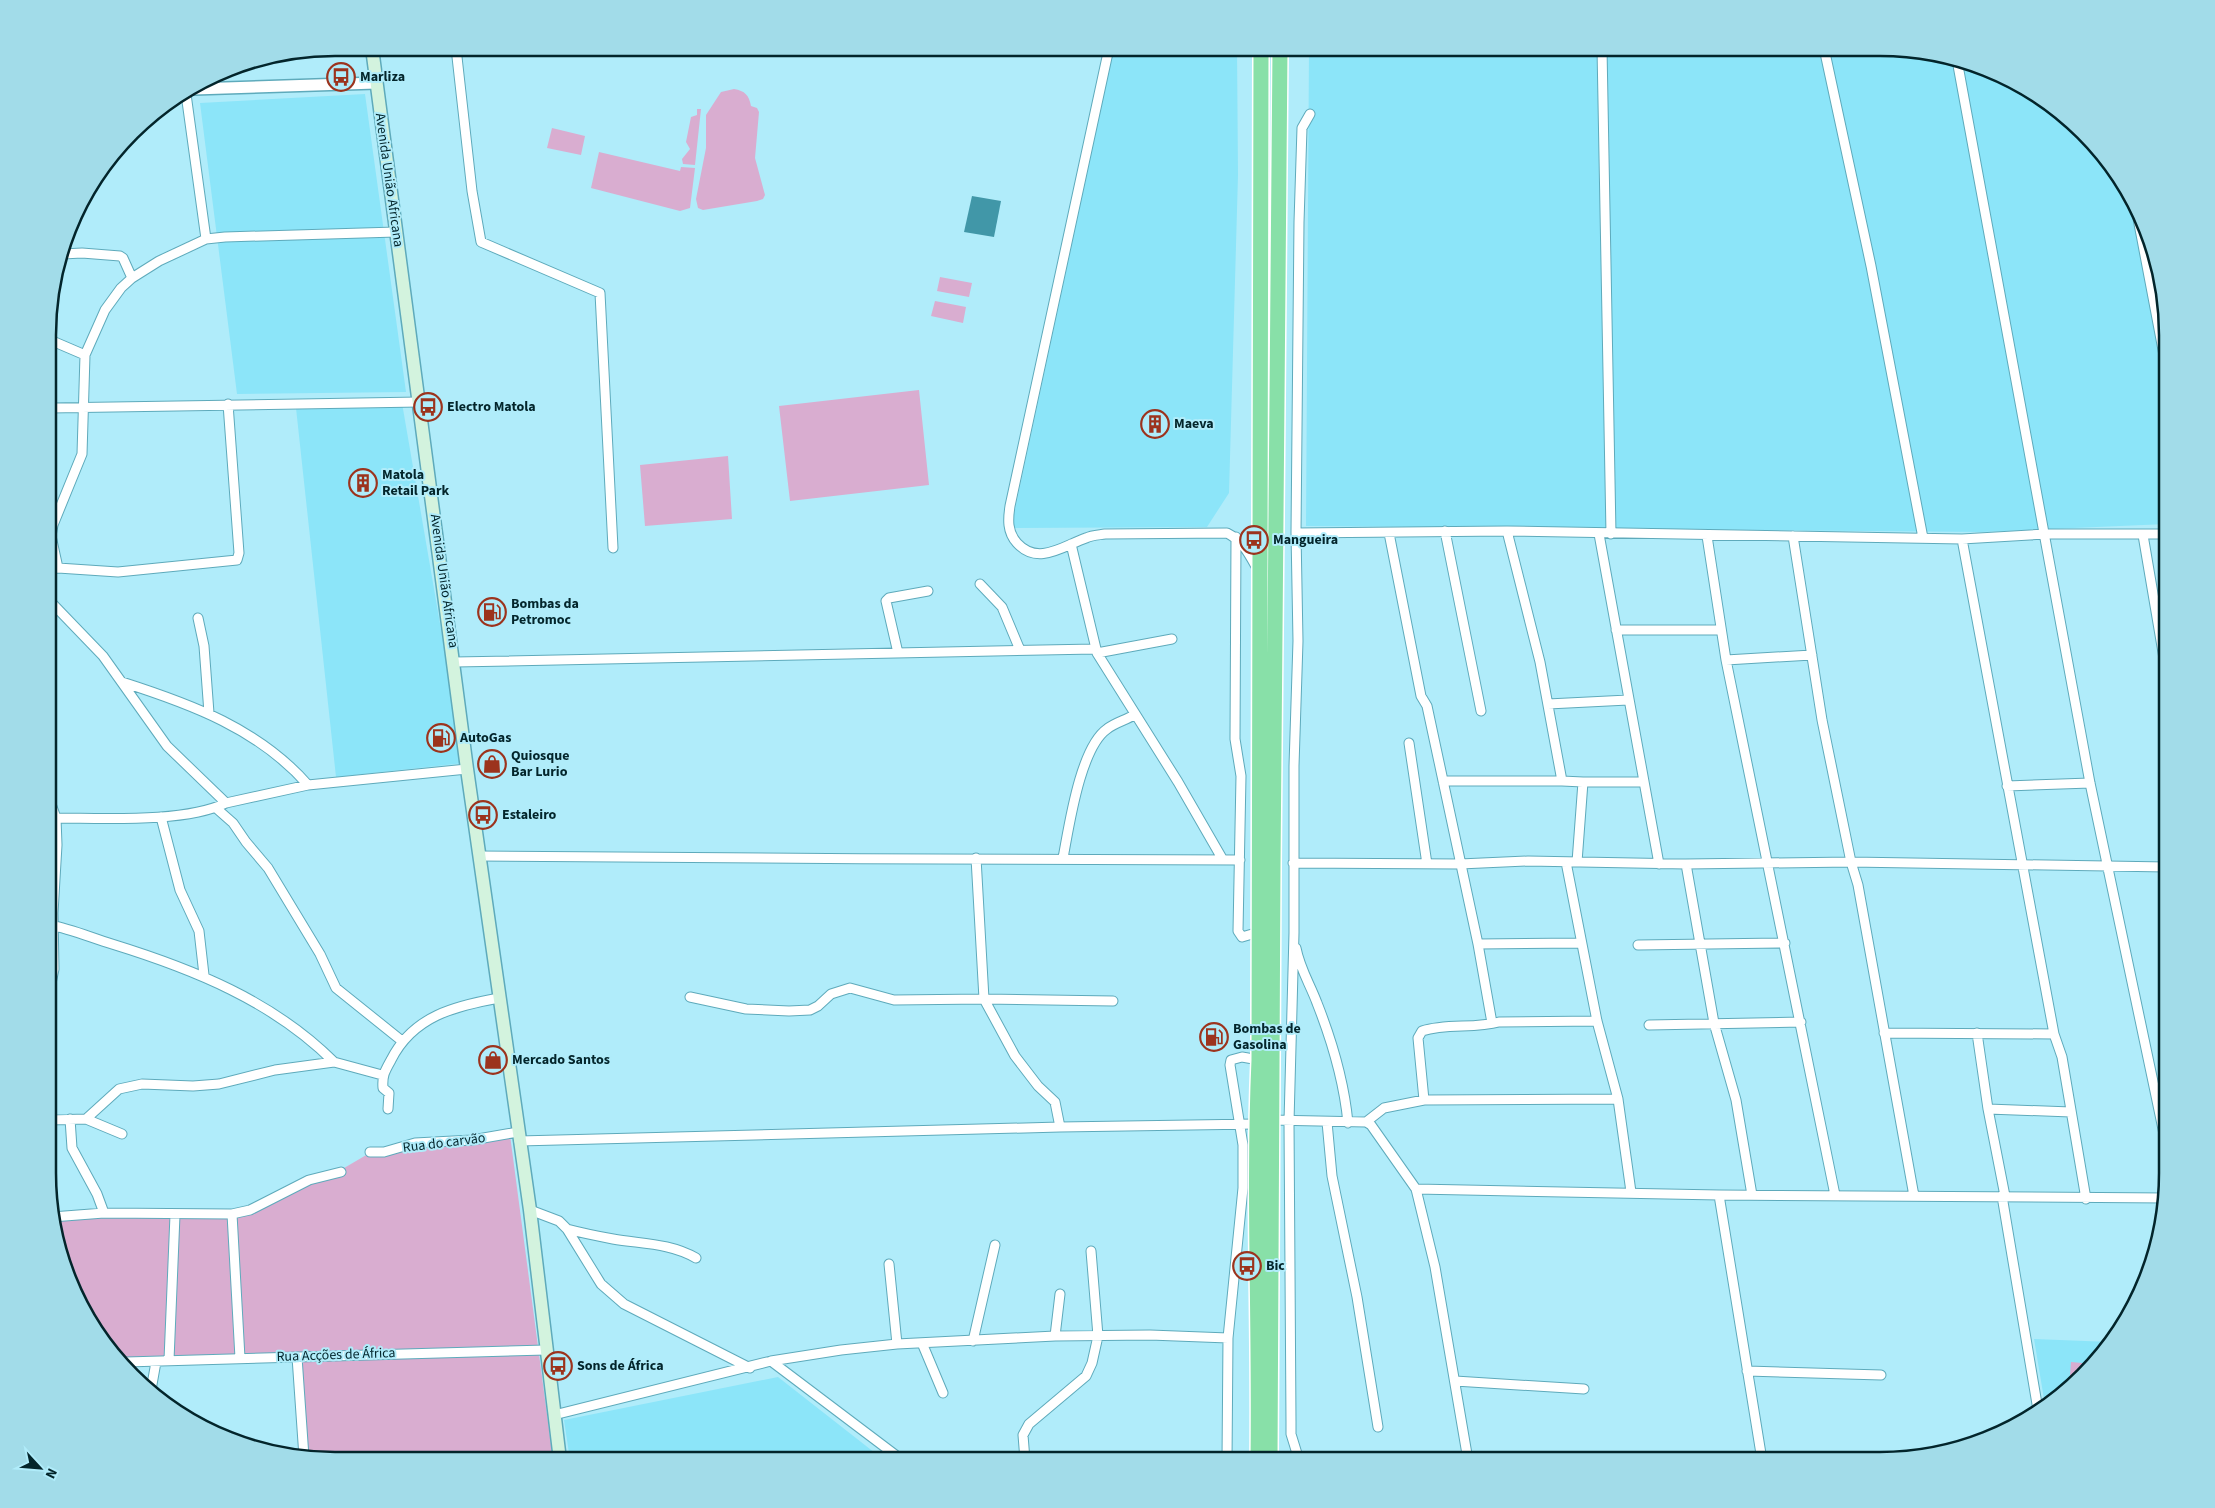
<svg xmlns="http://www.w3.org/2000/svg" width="2215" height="1508" font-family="'Source Sans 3',sans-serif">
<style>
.built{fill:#8ce5f9}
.green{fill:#d9add0}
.water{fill:#4197a8}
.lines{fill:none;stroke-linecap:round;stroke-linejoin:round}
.minor-casing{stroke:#5eaabb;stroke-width:11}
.tertiary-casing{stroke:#5eaabb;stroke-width:14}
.secondary-casing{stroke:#5eaabb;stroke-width:15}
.trunk-casing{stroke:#fff;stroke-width:18}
.minor{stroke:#fff;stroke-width:9}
.tertiary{stroke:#fff;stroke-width:11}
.secondary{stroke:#d3f3de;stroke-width:12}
.trunk{stroke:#88e0a8;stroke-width:15}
.labels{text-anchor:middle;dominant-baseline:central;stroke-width:4;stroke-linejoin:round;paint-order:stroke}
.poi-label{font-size:14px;font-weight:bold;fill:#03252b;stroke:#b0ecfa;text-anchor:start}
.street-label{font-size:14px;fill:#03252b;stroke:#b0ecfa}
.rim{fill:none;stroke:#03252b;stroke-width:2.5}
</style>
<rect width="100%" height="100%" fill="#b0ecfa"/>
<path class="built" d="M1114,48H1237L1238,175L1229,493L1207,527L1011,528Z
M1309,48H1898L1972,63L2055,107L2129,192L2158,261L2167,317V524L1981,532L1306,526Z
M365,94L406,392L237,394L200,103Z
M402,403L464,763L336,777L296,408Z
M2034,1339L2111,1342L2069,1389L2045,1405Z
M778,1377L884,1460H570L564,1420Z"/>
<path class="green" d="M734,89C745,91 749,95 751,106L757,108L759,112L755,158L765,195L763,199L757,201L703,210L698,208L696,199L706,148V115L721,92Z
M697,109H701L695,165L683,164L682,159L690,149L686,142L691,117L697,115Z
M552,128L585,136L581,155L547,148Z
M599,152L680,171L681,167L695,168L690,208L680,211L591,188Z
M940,277L972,283L969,297L937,291Z
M935,301L966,307L963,323L931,316Z
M919,390L929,485L790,501L779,406Z
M728,456L732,519L645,526L640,465Z
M510,1135L553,1460H317L301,1457V1360L126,1362L86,1316L51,1214L243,1210L339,1171L368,1154Z
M2071,1362L2093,1364L2069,1389Z"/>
<path class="water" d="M972,196L1001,201L994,237L964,232Z"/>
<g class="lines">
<defs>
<path id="minor" d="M456,48L472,191L481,242L600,293L613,548
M1109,48L1010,506C1008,519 1007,532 1017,543C1038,566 1063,546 1086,538C1092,535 1099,535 1105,534L1227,533C1243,541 1249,554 1258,570
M1602,48L1611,534
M1824,48L1871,266L1923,538
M1957,60L2090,783L2167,1148
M186,94L206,239L225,237L396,232
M2136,208L2167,371
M63,254L82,253L120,256L123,258L132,278
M50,340L85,355
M50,408L420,402
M1445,531L1481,711
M1507,531L1540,662L1562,781L1583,782L1577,862
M1296,533L1507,531L1962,539L2045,534H2167
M1389,533L1421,696L1427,706L1478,944L1492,1023
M1599,534L1659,864
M2143,535L2167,676
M1707,536L1726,660L1835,1195
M1793,536L1822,720L1851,862L1858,885L1914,1196
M1236,537L1235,739L1241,776L1238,931L1242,937L1259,932
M1962,539L2054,1034L2062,1057L2086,1199
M1071,544L1097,653L1178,782L1223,860
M58,568L51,536L53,525L82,454L85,355L105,310L121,288L132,278L159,261L206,239
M50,569L58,568L118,572L237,560L239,553L228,404
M980,584L1002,607L1020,650
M50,601L103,656L167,746L226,803
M198,618L204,646L209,713
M1616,630H1721
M898,653L886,601L889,598L928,591
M1097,653L1172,639
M1726,660L1812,655
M455,662L1095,649
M122,682C191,704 259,729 308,785
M1548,704L1628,700
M1409,743L1427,864
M1443,781H1562
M1583,782H1643
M2007,786L2090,783
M50,801L56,818L57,845L53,913L54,969L50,988
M216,808L233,823L246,842L268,868L320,954L336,988L402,1041
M161,817L180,890L199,931L204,975
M56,818C103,818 185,823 226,803L308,785L467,769
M479,856C733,859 986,859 1240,860
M976,858L984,999L1015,1056L1038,1086L1055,1102L1060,1127
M1063,858C1069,827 1080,748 1107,729C1114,723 1126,720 1134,715
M1566,862L1597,1021L1618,1099L1631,1192
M1293,863L1460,864L1528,861L1686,864L1851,862L2167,867
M1686,864L1714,1023L1736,1100L1752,1195
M50,925C71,929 92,938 112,944C193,969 273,1001 334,1062
M1478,944L1580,943
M1638,945L1785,943
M1296,948C1300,969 1310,984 1317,1003C1332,1041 1344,1081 1348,1123
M690,997L746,1009L789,1011L810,1010L818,1006L831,994L850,988L894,1000L984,999L1113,1001
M1649,1025L1801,1022
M1884,1033L2054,1034
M1977,1033L1988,1109L2005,1196
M1424,1100L1418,1038L1422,1031C1447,1023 1474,1029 1499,1022L1597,1021
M388,1109L389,1093L383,1088C382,1075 385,1071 391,1060C413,1016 455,1006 499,998
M1988,1109L2071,1112
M70,1119L72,1148L97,1194L104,1213
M86,1119L119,1089L142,1084L193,1086L219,1084L275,1070L334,1062L382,1075
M50,1120L86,1119L122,1134
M1271,1120L1366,1122L1371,1125L1416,1189L1435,1267L1468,1460
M1327,1122L1332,1176L1357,1297L1378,1427
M1366,1122L1384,1108L1424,1100L1618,1099
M519,1141L1060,1127L1256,1124
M370,1152H384L415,1143L472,1140L518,1132
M1416,1189L1719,1195L2166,1198
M1719,1195L1762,1460
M2002,1196L2038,1410
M530,1210L559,1221L567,1229L601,1284L624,1304L750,1368
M232,1214L240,1358
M52,1217L104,1213L232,1214L250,1210L309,1180L341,1172
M567,1229C582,1233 597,1236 613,1239C642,1244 670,1243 696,1258
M889,1264L897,1344
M1055,1336L1060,1294
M973,1341L995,1245
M922,1343L943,1393
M297,1357L304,1457
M169,1360L175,1215
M771,1361L902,1460
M126,1362L546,1350
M1747,1371L1881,1375
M1455,1381L1584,1389
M151,1390L156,1362
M554,1415L771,1361L841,1350L897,1344L1055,1336L1150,1335L1228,1338
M1025,1460L1023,1435L1029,1424L1086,1376L1092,1363L1098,1336L1091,1251
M1227,1460L1228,1338L1243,1188V1145L1230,1065L1231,1060L1242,1057L1259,1060
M1299,1460L1291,1434V1421L1289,1122L1294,933V766L1298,641L1296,533L1299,222L1302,128L1310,114"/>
<path id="tertiary" d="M194,89L376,83"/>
<path id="secondary" d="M372,48L467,769L530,1210L560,1460"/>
<path id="trunk" d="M1258,1460C1260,1327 1253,1193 1259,1060L1261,48
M1270,1460L1273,866L1280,48"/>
</defs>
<use href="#minor" class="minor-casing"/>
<use href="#tertiary" class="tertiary-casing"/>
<use href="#secondary" class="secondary-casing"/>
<use href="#trunk" class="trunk-casing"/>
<use href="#minor" class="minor"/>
<use href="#tertiary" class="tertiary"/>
<use href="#secondary" class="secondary"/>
<use href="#trunk" class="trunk"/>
</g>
<defs>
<symbol id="bus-ring" viewBox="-11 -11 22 22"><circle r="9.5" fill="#b0ecfa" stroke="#9c331d" stroke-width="1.5"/><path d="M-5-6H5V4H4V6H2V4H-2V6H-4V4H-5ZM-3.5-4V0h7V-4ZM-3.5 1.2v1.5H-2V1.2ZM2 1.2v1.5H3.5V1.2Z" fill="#9c331d"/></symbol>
<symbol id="building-ring" viewBox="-11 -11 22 22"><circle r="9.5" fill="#b0ecfa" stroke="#9c331d" stroke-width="1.5"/><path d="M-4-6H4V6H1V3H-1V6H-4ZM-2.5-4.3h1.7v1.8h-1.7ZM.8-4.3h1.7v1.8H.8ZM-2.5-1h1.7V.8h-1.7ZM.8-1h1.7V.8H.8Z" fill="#9c331d"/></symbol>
<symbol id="fuel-ring" viewBox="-11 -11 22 22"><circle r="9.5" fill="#b0ecfa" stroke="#9c331d" stroke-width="1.5"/><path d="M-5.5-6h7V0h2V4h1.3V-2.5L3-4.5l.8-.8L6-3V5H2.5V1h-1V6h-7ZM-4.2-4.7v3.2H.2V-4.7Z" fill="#9c331d"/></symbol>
<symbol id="shop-ring" viewBox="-11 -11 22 22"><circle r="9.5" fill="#b0ecfa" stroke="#9c331d" stroke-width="1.5"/><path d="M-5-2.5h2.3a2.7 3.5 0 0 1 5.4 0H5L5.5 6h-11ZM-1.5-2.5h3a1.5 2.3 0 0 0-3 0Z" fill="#9c331d"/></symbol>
</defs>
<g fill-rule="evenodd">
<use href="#bus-ring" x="325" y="61" width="32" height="32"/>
<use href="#bus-ring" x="412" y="391" width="32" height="32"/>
<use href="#building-ring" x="1139" y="408" width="32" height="32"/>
<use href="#building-ring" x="347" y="467" width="32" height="32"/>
<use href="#bus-ring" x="1238" y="524" width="32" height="32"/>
<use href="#fuel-ring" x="476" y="596" width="32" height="32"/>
<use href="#fuel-ring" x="425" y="722" width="32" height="32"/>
<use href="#shop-ring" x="476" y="748" width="32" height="32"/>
<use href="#bus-ring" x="467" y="799" width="32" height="32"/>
<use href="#fuel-ring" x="1198" y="1021" width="32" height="32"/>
<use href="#shop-ring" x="477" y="1044" width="32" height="32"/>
<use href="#bus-ring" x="1231" y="1250" width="32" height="32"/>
<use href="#bus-ring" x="542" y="1350" width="32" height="32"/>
</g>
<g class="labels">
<g class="poi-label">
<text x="360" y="77">Marliza</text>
<text x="447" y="407">Electro Matola</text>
<text x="1174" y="424">Maeva</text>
<text x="382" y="475">Matola<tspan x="382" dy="16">Retail Park</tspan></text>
<text x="1273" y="540">Mangueira</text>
<text x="511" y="604">Bombas da<tspan x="511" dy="16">Petromoc</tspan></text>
<text x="460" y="738">AutoGas</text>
<text x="511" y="756">Quiosque<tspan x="511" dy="16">Bar Lurio</tspan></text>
<text x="502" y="815">Estaleiro</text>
<text x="1233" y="1029">Bombas de<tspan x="1233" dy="16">Gasolina</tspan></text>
<text x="512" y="1060">Mercado Santos</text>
<text x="1266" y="1266">Bic</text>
<text x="577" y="1366">Sons de África</text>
</g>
<g class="street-label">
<text transform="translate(389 180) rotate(82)">Avenida União Africana</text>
<text transform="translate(444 581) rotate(82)">Avenida União Africana</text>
<text transform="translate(444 1143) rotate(-7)">Rua do carvão</text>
<text transform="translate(336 1355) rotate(-2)">Rua Acções de África</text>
</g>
</g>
<path d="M0 0H2215V1508H0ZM335 56H1880A279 279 0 0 1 2159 335V1173A279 279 0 0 1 1880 1452H335A279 279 0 0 1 56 1173V335A279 279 0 0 1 335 56Z" fill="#a2dce9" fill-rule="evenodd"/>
<path class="rim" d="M335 56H1880A279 279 0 0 1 2159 335V1173A279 279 0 0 1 1880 1452H335A279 279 0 0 1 56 1173V335A279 279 0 0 1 335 56Z"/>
<g transform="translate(40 1468) rotate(116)" stroke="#b0ecfa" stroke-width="4" paint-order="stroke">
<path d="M0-4L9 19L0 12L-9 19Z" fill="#03252b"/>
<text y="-8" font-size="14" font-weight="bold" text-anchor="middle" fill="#03252b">N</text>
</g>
</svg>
